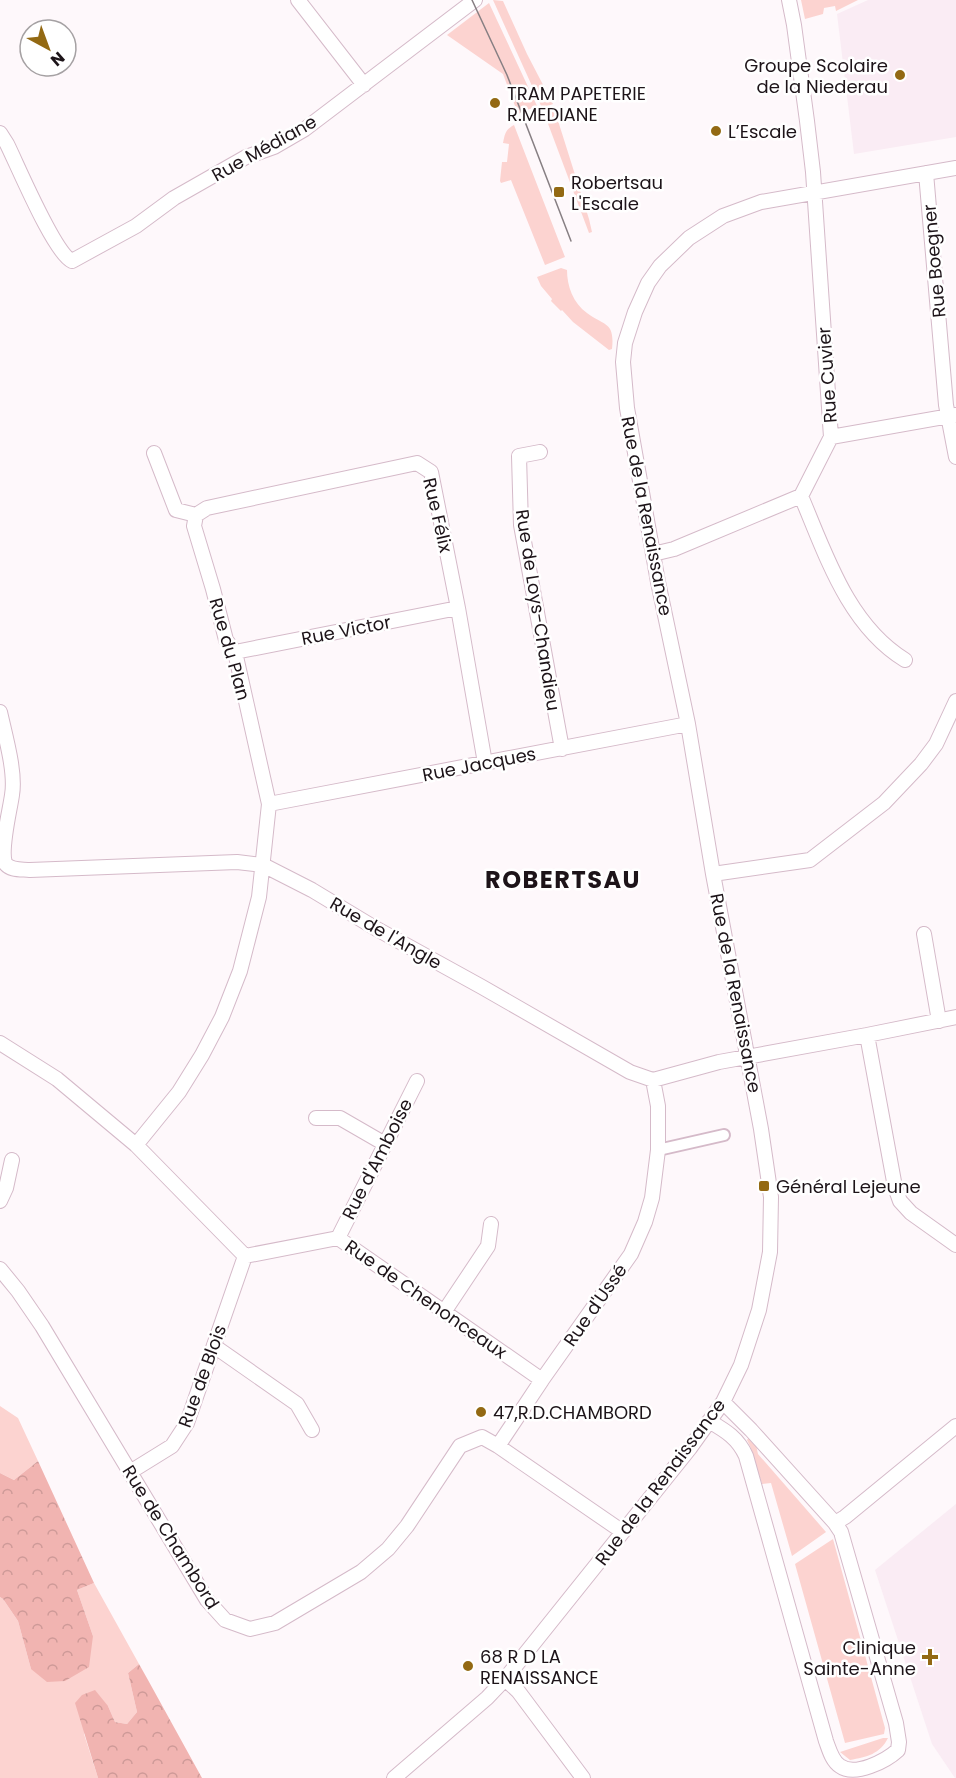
<svg xmlns="http://www.w3.org/2000/svg" width="956" height="1778" font-family="Poppins,sans-serif">
<style>
.built{fill:#faecf4}
.green{fill:#fcd3d0}
.forest{fill:url(#forest-crowns)}
.lines{fill:none;stroke-linecap:round;stroke-linejoin:round}
.pedestrian-casing{stroke:#d5bac9;stroke-width:14}
.minor-casing{stroke:#d5bac9;stroke-width:16}
.pedestrian{stroke:#fff;stroke-width:10}
.minor{stroke:#fff;stroke-width:14}
.tram{stroke:#877f83;stroke-width:1.5}
.poi-dot{fill:#936913;stroke:#fff;stroke-width:2}
.labels{text-anchor:middle;dominant-baseline:central;stroke-width:5;stroke-linejoin:round;paint-order:stroke}
.poi-label{font-size:18px;fill:#1d1419;stroke:#fff;text-anchor:start}
.street-label{font-size:18px;fill:#1d1419;stroke:#fff}
.district-label{font-size:24px;font-weight:bold;letter-spacing:1.5px;fill:#1d1419;stroke:#fff}
</style>
<defs>
<pattern id="forest-crowns" width="20" height="18" patternUnits="userSpaceOnUse" patternTransform="scale(1.5)"><rect width="20" height="18" fill="#f1b4b1"/><path d="M2 6a3 3 0 1 1 6 0M12 15a3 3 0 1 1 6 0" fill="none" stroke="#ce9a98"/></pattern>
</defs>
<rect width="100%" height="100%" fill="#fef8fb"/>
<path class="built" d="M868,0H956V137L854,154L837,14Z
M956,1504V1778H955L932,1744L875,1570Z"/>
<path class="green" d="M493,0L503,1L527,54L553,104L542,108Z
M801,0H858L836,11L835,6L824,8L823,14L805,19Z
M489,3L537,106L518,114L503,74L447,35Z
M554,108L589,219L592,232L589,233L544,113Z
M514,125L565,257L545,265L511,180L501,183L500,181L502,162H507L509,144L503,143C505,134 505,130 514,125Z
M561,268L567,270C567,286 573,303 587,313C604,326 615,321 612,349L609,350L573,322L562,310L561,311L551,301L552,299L541,286L537,277Z
M0,1406L18,1418L38,1461L14,1480L0,1473Z
M749,1437L756,1445L758,1454L826,1532L792,1556L771,1483L762,1484L750,1446L747,1440Z
M833,1539L885,1728L884,1734L845,1743L795,1564Z
M94,1583L139,1664L128,1673L137,1712L127,1724L115,1722L108,1706L84,1734L98,1778H0V1597L3,1599L18,1621L31,1669L93,1636L77,1590Z
M883,1738H888C880,1754 867,1757 850,1760L840,1752Z"/>
<path class="forest" d="M38,1461L94,1583L77,1590L93,1636L89,1667L65,1681L47,1682L31,1669L18,1621L3,1599L0,1597V1473L14,1480Z
M139,1664L148,1680L202,1778H98L75,1703L82,1695L95,1690L108,1706L115,1722L127,1724L137,1712L128,1673Z"/>
<g class="lines">
<defs>
<path id="pedestrian" d="M658,1150L724,1135"/>
<path id="minor" d="M298,0L364,85
M789,0L794,25L807,121L813,172L831,437L801,496C826,555 848,625 905,660
M0,133L7,144C18,166 54,253 72,261L136,226L174,198L246,157L274,147L305,129L475,0
M926,173L946,405L956,457
M831,437L956,415
M540,452L519,456L521,525L562,749
M196,515L207,508L417,463L431,472L458,608L485,763
M653,554L674,549L801,496
M235,652L458,608
M0,712C5,735 16,772 12,795C10,810 0,849 5,863C10,871 22,869 30,870L237,862L263,865L312,890L375,928L482,987L630,1072L653,1080L719,1062L867,1035L956,1017
M269,804L688,724
M713,874L810,860L884,803L921,764L936,744L956,701
M924,934L939,1021
M867,1035L895,1187L900,1201L911,1213L956,1245
M0,1043L57,1079L136,1145L245,1256L338,1238L542,1380
M316,1118H340L385,1144
M136,1145L179,1092L202,1055L222,1017L240,971L259,897L269,804L235,652L226,640L213,589L194,526L196,515L176,510L154,453
M0,1201L6,1188L12,1160
M338,1238L417,1081
M0,1269L18,1291L42,1326L207,1600L225,1620L250,1629L275,1623L361,1572L388,1549L407,1526L460,1446L482,1437L498,1446L623,1532
M444,1312L488,1246L491,1224
M214,1346L297,1404L312,1430
M709,1421C726,1431 738,1438 746,1456L826,1741C829,1749 832,1761 840,1766C855,1777 886,1761 898,1750L899,1742L896,1723L841,1532L835,1523L751,1430L723,1402
M498,1446L542,1380L631,1254L645,1222L652,1198L658,1150V1106L653,1080
M130,1472L172,1446L187,1423L245,1256
M835,1523L845,1517L956,1426
M505,1679L518,1691L583,1778
M394,1778L487,1698L505,1679L690,1448L723,1402L741,1365L759,1310L770,1252L771,1197L761,1129L713,874L688,724L658,582L627,408L623,362L625,343L635,312L648,283L660,266L689,238L723,216L761,202L956,168"/>
</defs>
<use href="#pedestrian" class="pedestrian-casing"/>
<use href="#minor" class="minor-casing"/>
<use href="#pedestrian" class="pedestrian"/>
<use href="#minor" class="minor"/>
<path class="tram" d="M472,0L507,75L571,241"/>
</g>
<g class="poi-dot">
<circle cx="900" cy="75" r="6"/>
<circle cx="495" cy="103" r="6"/>
<circle cx="716" cy="131" r="6"/>
<rect x="553" y="186" width="12" height="12" rx="3"/>
<rect x="758" y="1180" width="12" height="12" rx="3"/>
<circle cx="481" cy="1412" r="6"/>
<path d="M927 1648h6v6h6v6h-6v6h-6v-6h-6v-6h6z"/>
<circle cx="468" cy="1666" r="6"/>
</g>
<g class="labels">
<g class="poi-label">
<text x="888" y="65" text-anchor="end">Groupe Scolaire<tspan x="888" dy="21">de la Niederau</tspan></text>
<text x="507" y="93">TRAM PAPETERIE<tspan x="507" dy="21">R.MEDIANE</tspan></text>
<text x="728" y="131">L’Escale</text>
<text x="571" y="182">Robertsau<tspan x="571" dy="21">L'Escale</tspan></text>
<text x="776" y="1186">Général Lejeune</text>
<text x="493" y="1412">47,R.D.CHAMBORD</text>
<text x="916" y="1647" text-anchor="end">Clinique<tspan x="916" dy="21">Sainte-Anne</tspan></text>
<text x="480" y="1656">68 R D LA<tspan x="480" dy="21">RENAISSANCE</tspan></text>
</g>
<g class="street-label">
<text transform="translate(264 148) rotate(-29)">Rue Médiane</text>
<text transform="translate(934 261) rotate(-95)">Rue Boegner</text>
<text transform="translate(827 375) rotate(-94)">Rue Cuvier</text>
<text transform="translate(438 515) rotate(77)">Rue Félix</text>
<text transform="translate(647 516) rotate(79)">Rue de la Renaissance</text>
<text transform="translate(538 610) rotate(81)">Rue de Loys-Chandieu</text>
<text transform="translate(346 630) rotate(-11)">Rue Victor</text>
<text transform="translate(230 649) rotate(74)">Rue du Plan</text>
<text transform="translate(479 764) rotate(-11)">Rue Jacques</text>
<text transform="translate(386 933) rotate(30)">Rue de l'Angle</text>
<text transform="translate(736 993) rotate(79)">Rue de la Renaissance</text>
<text transform="translate(377 1159) rotate(-63)">Rue d'Amboise</text>
<text transform="translate(426 1299) rotate(35)">Rue de Chenonceaux</text>
<text transform="translate(595 1305) rotate(-55)">Rue d'Ussé</text>
<text transform="translate(202 1376) rotate(-70)">Rue de Blois</text>
<text transform="translate(660 1482) rotate(-53)">Rue de la Renaissance</text>
<text transform="translate(171 1537) rotate(58)">Rue de Chambord</text>
</g>
<g class="district-label">
<text x="563" y="879">ROBERTSAU</text>
</g>
</g>
<g transform="translate(48 48) rotate(139)"><circle r="28" fill="#ffffff" stroke="#a5a1a3" stroke-width="1.5"/>
<path d="M0-4.5L10 22L0 15L-10 22Z" fill="#936913"/>
<text y="-9" font-size="16" font-weight="bold" text-anchor="middle" fill="#1d1419">N</text>
</g>
</svg>
